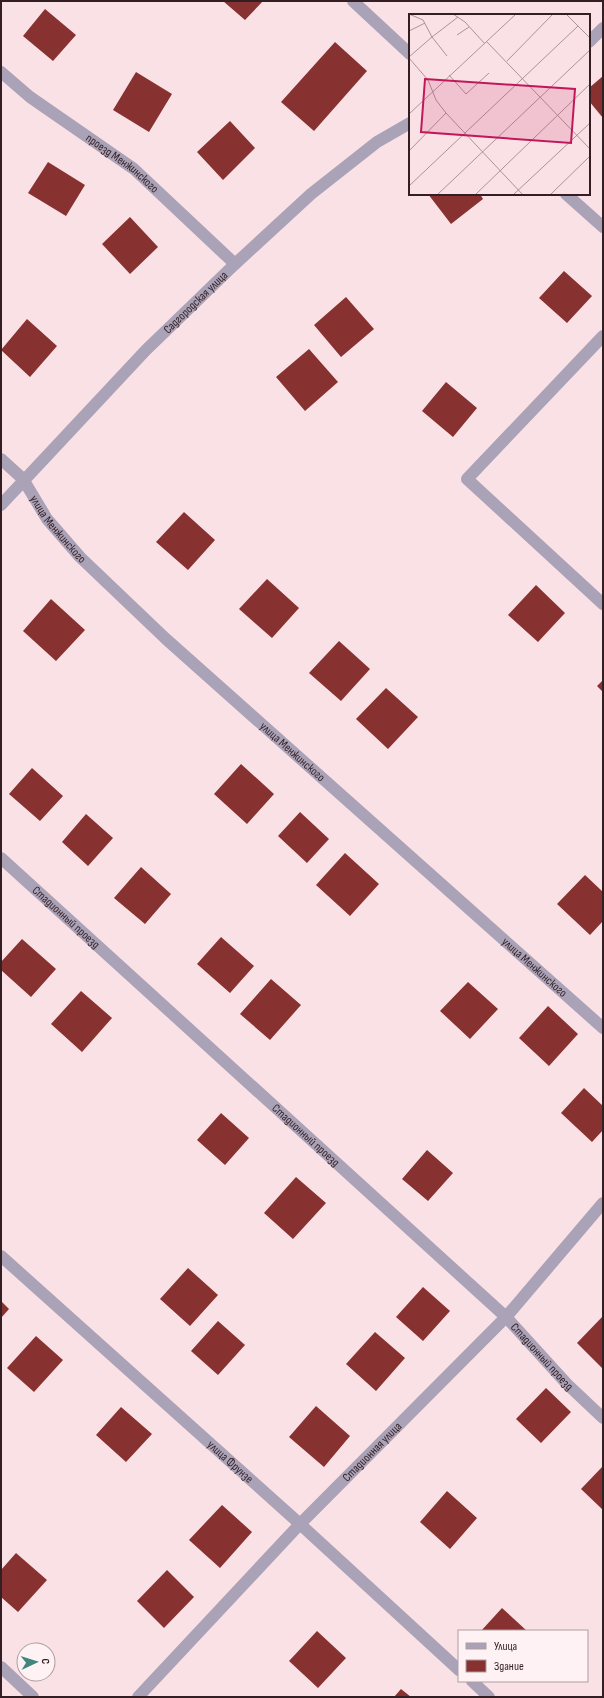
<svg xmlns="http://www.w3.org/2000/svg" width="604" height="1698" font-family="'Sofia Sans Condensed',sans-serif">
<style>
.building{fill:#873130}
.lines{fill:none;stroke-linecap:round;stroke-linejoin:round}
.service{stroke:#aaa2b6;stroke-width:12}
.minor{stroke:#aaa2b6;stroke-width:12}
.labels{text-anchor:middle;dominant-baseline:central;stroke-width:4;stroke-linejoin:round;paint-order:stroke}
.street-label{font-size:12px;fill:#331e23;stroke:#fff2f5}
.inset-road{fill:none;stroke:#aa9398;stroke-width:1}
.view{fill:#c2185b;fill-opacity:0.15;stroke:#c2185b;stroke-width:2}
.inset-edge{fill:none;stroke:#331e23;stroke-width:2}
</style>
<rect width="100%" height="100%" fill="#fae1e6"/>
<path class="building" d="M223,1H263L245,20Z
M45,9L76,35L53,61L23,36Z
M335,42L367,71L314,131L281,102Z
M136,72L172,94L149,132L113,110Z
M603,76V118L589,101V88Z
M230,121L255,148L223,180L197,152Z
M48,162L85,185L66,216L28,193Z
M428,194H480L483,199L451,224Z
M130,217L158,247L130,274L102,244Z
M564,271L592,296L567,323L539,298Z
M346,297L374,329L341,357L314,325Z
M27,319L57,346L30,377L1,350Z
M309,349L338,382L305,411L276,377Z
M446,382L477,408L453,437L422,411Z
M184,512L215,540L188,570L156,542Z
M267,579L299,608L272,638L239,609Z
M536,585L565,613L538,642L508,615Z
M51,599L85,630L56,661L23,631Z
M339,641L370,669L341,701L309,673Z
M603,680V692L597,686Z
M386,688L418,717L388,749L356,719Z
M241,764L274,794L247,824L214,794Z
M32,768L63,796L40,821L9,794Z
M300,812L329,839L307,863L278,836Z
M86,814L113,838L88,866L62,842Z
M345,853L379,884L350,916L316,885Z
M141,867L171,894L145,924L114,898Z
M585,875L603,892V921L590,935L557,904Z
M221,937L254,966L230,993L197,964Z
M22,939L56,969L31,997L1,970V962Z
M271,979L301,1005L270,1040L240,1014Z
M468,982L498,1009L470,1039L440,1011Z
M81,991L112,1018L82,1052L51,1024Z
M548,1006L578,1034L549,1066L519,1038Z
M584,1088L603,1106V1130L592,1142L561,1113Z
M221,1113L249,1138L225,1165L197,1140Z
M427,1150L453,1173L428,1201L402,1179Z
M296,1177L326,1203L293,1239L264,1213Z
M188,1268L218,1295L190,1326L160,1299Z
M423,1287L450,1311L423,1341L396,1317Z
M1,1301L9,1309L1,1318Z
M603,1316V1369L577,1343Z
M218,1321L245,1345L218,1375L191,1351Z
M375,1332L405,1358L376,1391L346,1364Z
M36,1336L63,1360L34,1392L7,1368Z
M546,1388L571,1412L541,1443L516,1419Z
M316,1406L350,1436L324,1467L289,1437Z
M121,1407L152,1434L126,1462L96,1435Z
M603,1466V1510L581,1489Z
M447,1491L477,1518L450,1549L420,1522Z
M222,1505L252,1532L220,1568L189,1540Z
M16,1553L47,1580L18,1612L1,1597V1570Z
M167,1570L194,1597L164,1628L137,1601Z
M502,1608L527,1631H481Z
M317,1631L346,1658L318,1688L289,1661Z
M401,1689L411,1697H394Z"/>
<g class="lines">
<path class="service" d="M603,336L467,479L603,604"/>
<g class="minor">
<path d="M353,1L410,54"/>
<path d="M589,42L603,28"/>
<path id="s1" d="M1,72L30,97L134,169L235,264"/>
<path d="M566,194L603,227"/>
<path id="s2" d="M1,459L23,479L47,519L80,557L166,639L603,1028"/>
<path id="s3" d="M1,505L146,350L235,264L311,194L377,142L410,123"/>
<path id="s4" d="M1,858L506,1317L567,1384L603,1418"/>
<path id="s5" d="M1,1256L300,1524L459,1670"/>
<path d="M1,1667L33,1697"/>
<path d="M472,1681L489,1697"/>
<path id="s6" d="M138,1697L300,1524L506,1317L603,1203"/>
</g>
</g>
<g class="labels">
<g class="street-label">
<text stroke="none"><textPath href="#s1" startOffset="152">проезд Менжинского</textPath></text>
<text stroke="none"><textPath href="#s3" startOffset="281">Садгородская улица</textPath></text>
<text stroke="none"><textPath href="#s2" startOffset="91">улица Менжинского</textPath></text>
<text stroke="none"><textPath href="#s2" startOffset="415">улица Менжинского</textPath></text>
<text stroke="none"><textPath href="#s4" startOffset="88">Стадионный проезд</textPath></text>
<text stroke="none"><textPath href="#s2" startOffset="739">улица Менжинского</textPath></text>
<text stroke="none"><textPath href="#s4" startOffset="412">Стадионный проезд</textPath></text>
<text stroke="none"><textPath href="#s4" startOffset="736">Стадионный проезд</textPath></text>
<text stroke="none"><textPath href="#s6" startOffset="339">Стадионная улица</textPath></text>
<text stroke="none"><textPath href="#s5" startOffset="308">улица Фрунзе</textPath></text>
</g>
</g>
<g transform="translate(409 14)">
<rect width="181" height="181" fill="#fae1e6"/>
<path class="inset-road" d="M0,0L14,6L23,23L49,3M44,0L56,8L76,30M157,0L181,24M0,17L16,9M48,21L60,13M78,28L181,135M0,43L23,23L38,42M0,44L19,66L27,86L37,99L114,181M98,47L144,0M40,61L57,80L80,59M0,100L107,0M0,137L37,99M0,172L169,12M28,181L181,36M66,181L181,70M104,181L181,109M141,181L181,142"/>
<path class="view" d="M16,65L166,75L162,129L12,118Z"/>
<rect width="181" height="181" class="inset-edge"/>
</g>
<rect width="604" height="1698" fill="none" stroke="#331e23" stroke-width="4"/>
<rect x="458" y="1630" width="130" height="52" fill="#fff2f5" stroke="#ad9da1"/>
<rect x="466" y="1643" width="20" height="6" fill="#aaa2b6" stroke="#ad9da1"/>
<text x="494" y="1650" font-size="12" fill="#331e23">Улица</text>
<rect x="466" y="1660" width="20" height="12" fill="#873130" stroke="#ad9da1"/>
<text x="494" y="1670" font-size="12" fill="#331e23">Здание</text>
<g transform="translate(36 1662) rotate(86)"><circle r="19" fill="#fff2f5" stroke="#ad9da1"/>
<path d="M0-3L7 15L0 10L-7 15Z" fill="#40867c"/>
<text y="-6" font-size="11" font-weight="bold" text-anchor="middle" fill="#331e23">С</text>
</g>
</svg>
